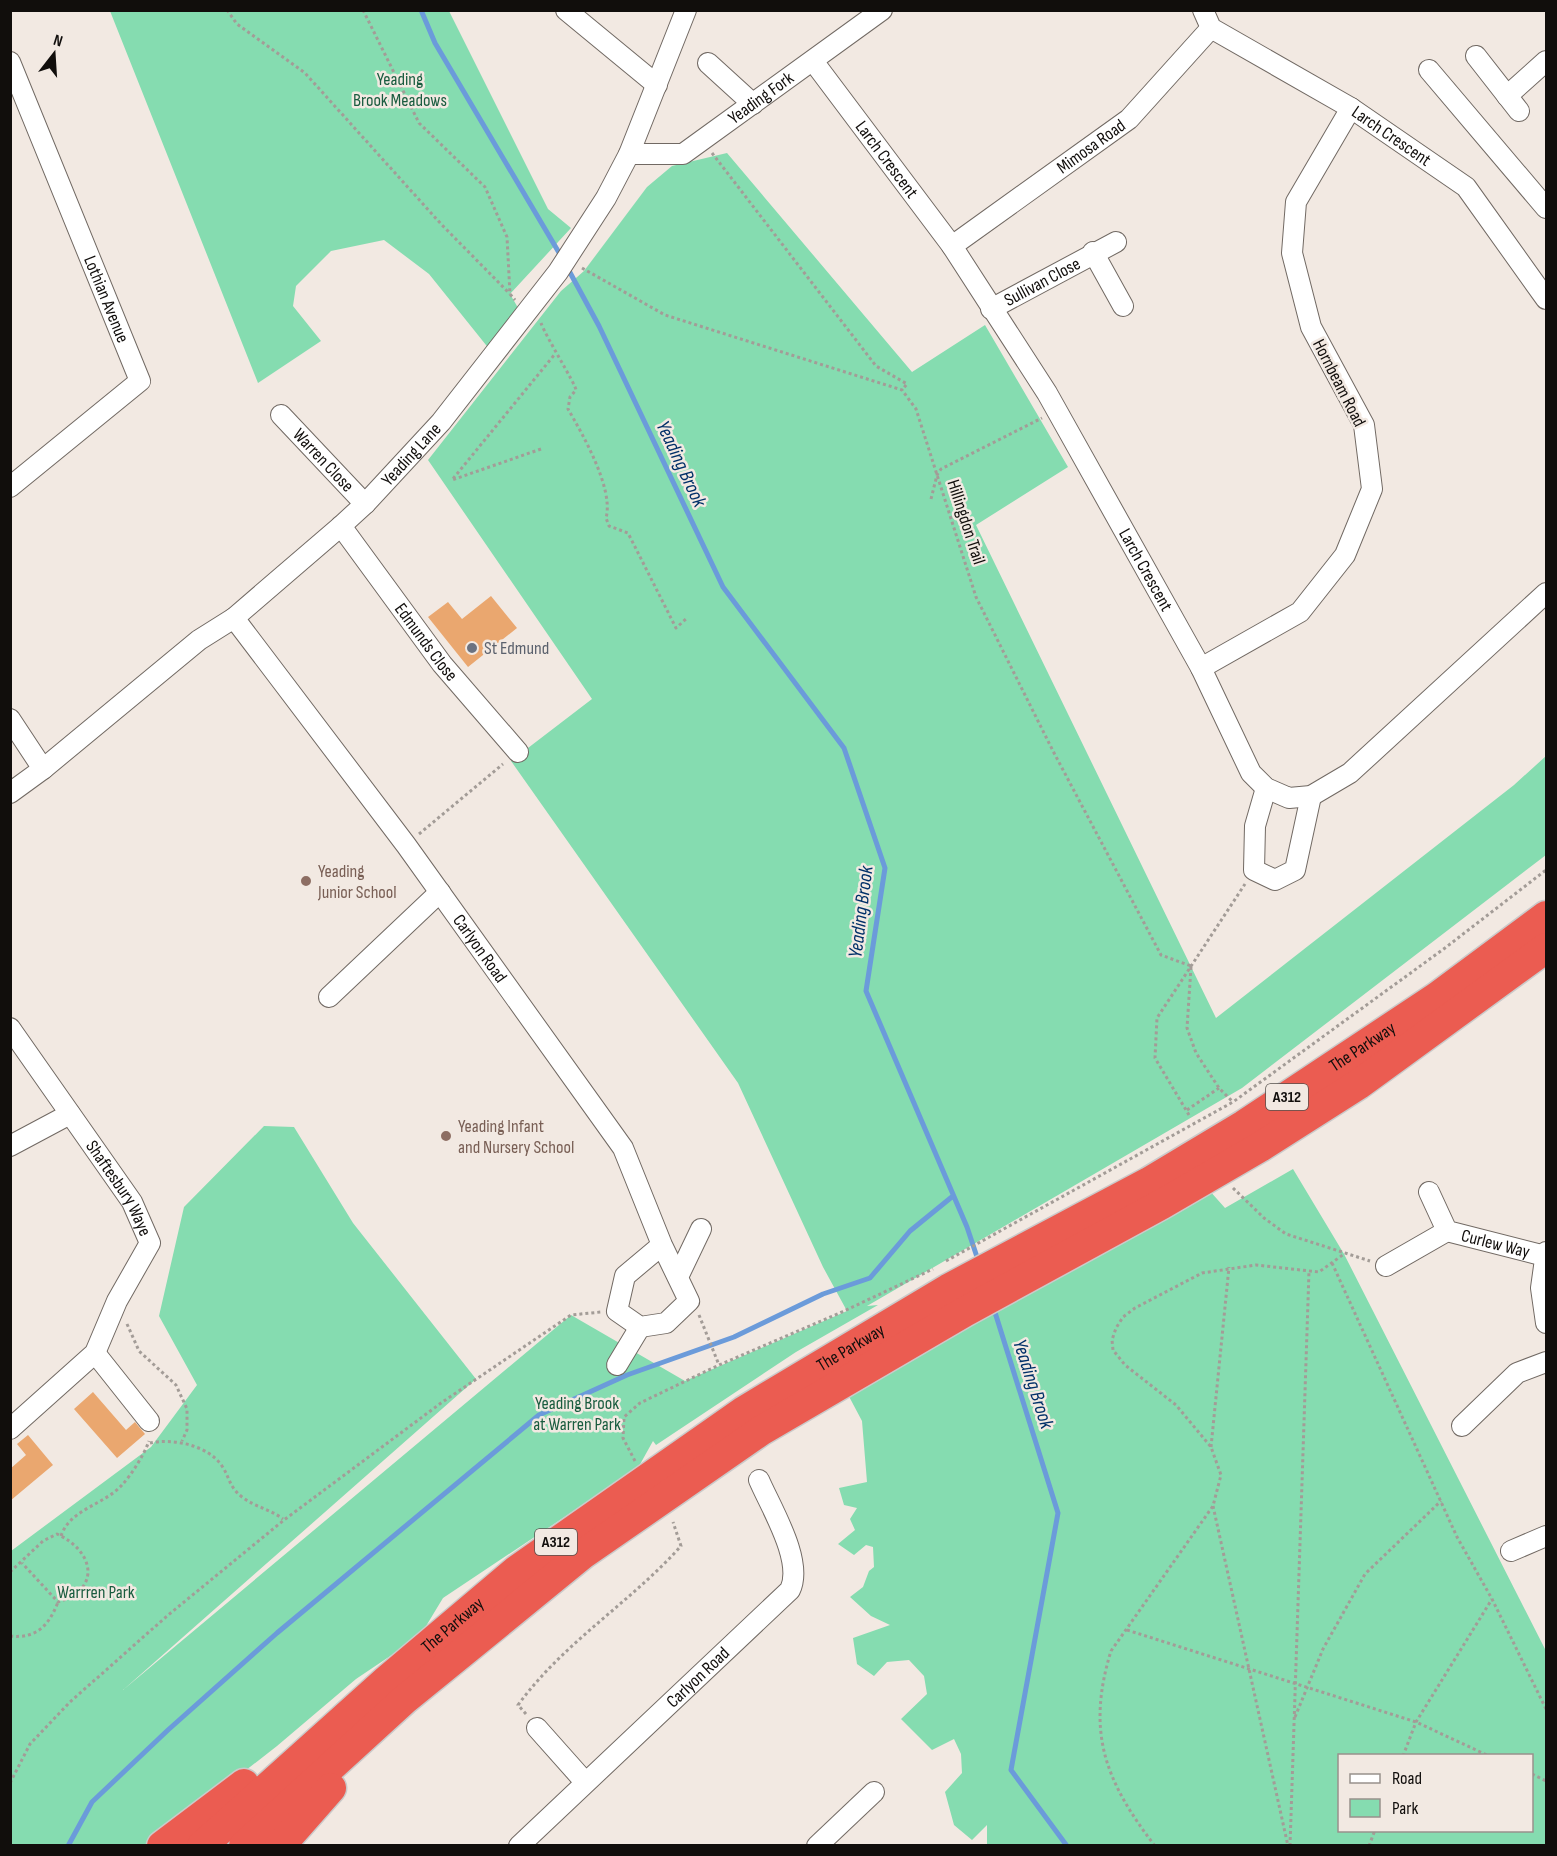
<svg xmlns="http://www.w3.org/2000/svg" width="1557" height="1856" font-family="'Sofia Sans Condensed',sans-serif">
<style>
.green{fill:#85dcb0;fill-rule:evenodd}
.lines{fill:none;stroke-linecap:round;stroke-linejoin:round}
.stream{stroke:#6b9bda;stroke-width:5}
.building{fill:#eaa76f}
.minor-casing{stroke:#716963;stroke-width:22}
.highway-casing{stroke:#cbcaca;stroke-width:33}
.path{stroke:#a39c97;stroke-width:3;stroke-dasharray:3 3;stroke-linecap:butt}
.minor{stroke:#fff;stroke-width:20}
.highway{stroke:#eb5c51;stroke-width:30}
.worship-dot{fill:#6b7280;stroke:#f2e9e2;stroke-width:2}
.education-dot{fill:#8d6e63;stroke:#f2e9e2;stroke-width:2}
.labels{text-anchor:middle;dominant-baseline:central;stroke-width:5;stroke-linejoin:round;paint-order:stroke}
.shield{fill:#f2e9e2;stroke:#54504c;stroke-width:1.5}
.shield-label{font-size:16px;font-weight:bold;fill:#110e0c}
.park-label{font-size:18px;fill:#195c3f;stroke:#f2e9e2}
.street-label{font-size:18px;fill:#110e0c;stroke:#f2e9e2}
.worship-label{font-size:18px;fill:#5b616d;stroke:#f2e9e2;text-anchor:start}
.education-label{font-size:18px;fill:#785e54;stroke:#f2e9e2;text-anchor:start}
.water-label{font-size:20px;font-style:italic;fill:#003068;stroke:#f2e9e2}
</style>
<rect width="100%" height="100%" fill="#f2e9e2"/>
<path class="green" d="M110,11H449L548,209L571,228L510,294L521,313L494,355L429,274L384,240L331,251L296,286L293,306L321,341L258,383Z
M727,153L912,372L985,325L1068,467L976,525L1216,1018L1514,785L1546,756V855L1242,1088L867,1306L878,1305L796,1352L656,1445L653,1441L638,1468L443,1598L420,1636L356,1679L277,1746L150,1845H11V1551L151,1447L197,1385L159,1316L184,1207L264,1126L294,1127L353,1223L476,1379L123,1690L571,1315L685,1381L847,1311L823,1267L738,1083L511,761L592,699L428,460L561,291L584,271L647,187L672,166Z
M1293,1169L1344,1254L1546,1651V1845L987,1846V1825L972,1840L954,1825L945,1792L962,1773L961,1754L954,1739L932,1750L901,1719L927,1694L924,1676L909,1660L887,1662L874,1676L857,1664L853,1638L890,1625L871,1616L850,1597L863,1587L869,1571L874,1567L873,1547L866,1545L854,1555L838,1544L855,1530L850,1519L857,1508L844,1505L839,1488L867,1482L862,1421L844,1387L1209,1190L1225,1208ZM1340,1756H1532V1830H1340Z"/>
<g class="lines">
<path class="stream" d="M421,10L435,43L561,256
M567,267L599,326L723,587L844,748L885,868L866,991L967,1227L979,1263
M993,1306L1058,1513L1011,1770L1067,1846
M68,1846L92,1802L168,1730L277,1633L539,1415L627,1375L734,1337L823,1294L870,1278L910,1231L953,1196"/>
</g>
<path class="building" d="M491,596L517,628L468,667L428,617L448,602L462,619Z
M93,1392L126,1430L135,1422L145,1434L117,1458L74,1409Z
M28,1435L53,1465L10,1501V1469L26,1455L17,1444Z"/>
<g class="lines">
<defs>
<g id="minor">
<path d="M566,10L657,85"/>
<path id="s1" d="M1203,10L1211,28L1351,108L1466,187L1546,299"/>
<path d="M1476,56L1519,111"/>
<path id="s2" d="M813,61L952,246L1047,393L1201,668L1251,773L1266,788L1289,798L1311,796L1350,773L1546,593"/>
<path id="s3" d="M10,62L140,381L10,487"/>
<path d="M708,63L753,104"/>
<path d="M1429,70L1546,208"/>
<path d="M1507,96L1546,61"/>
<path id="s4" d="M629,154H683L882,10"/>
<path id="s5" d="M952,246L1129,119L1211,28"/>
<path d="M1093,252L1123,306"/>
<path id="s6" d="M991,309L1116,242"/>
<path id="s7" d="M281,415L365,504"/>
<path id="s8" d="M341,526L442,664L518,752"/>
<path id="s9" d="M234,618L406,845L623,1148L662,1245L689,1301L666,1323L640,1327L617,1311L625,1276L662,1245"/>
<path d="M1201,668L1300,612L1345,555L1372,489L1364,425L1311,327L1292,253L1296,202L1351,108"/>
<path d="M10,719L43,769"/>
<path d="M1266,788L1255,826L1254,870L1275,880L1295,870L1311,796"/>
<path id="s10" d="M10,793L43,769L199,640L234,618L341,526L365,504L441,422L558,272L606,198L629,154L686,10"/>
<path d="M329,997L440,892"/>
<path id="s11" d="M10,1028L132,1202L150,1243L117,1301L95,1353L10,1429"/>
<path d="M10,1146L70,1114"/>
<path id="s12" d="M1429,1192L1447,1231L1545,1256"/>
<path d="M1546,1252L1541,1288L1546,1323"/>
<path d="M1386,1266L1447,1231"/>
<path d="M678,1277L701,1229"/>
<path d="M95,1353L149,1421"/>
<path d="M617,1365L640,1327"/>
<path d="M1462,1426L1517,1373L1546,1362"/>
<path d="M1511,1551L1546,1536"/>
<path d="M537,1728L585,1782"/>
<path id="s13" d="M519,1846L790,1590C804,1561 771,1508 759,1480"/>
<path d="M817,1846L874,1792"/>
</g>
<g id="highway">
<path d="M162,1846L244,1784"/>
<path id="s14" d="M202,1846L387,1680L517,1570L744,1411L948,1289L1149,1182L1244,1125L1437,997L1546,916"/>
<path d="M244,1846L404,1700L583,1554L762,1430L966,1311L1162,1204L1260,1147L1359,1084L1546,948"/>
<path d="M280,1846L331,1788"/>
</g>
</defs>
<use href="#minor" class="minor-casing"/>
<use href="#highway" class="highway-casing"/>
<path class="path" d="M227,10L237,24L305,73L441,224L510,294
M363,10L419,123L485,187L507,237L510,294L515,300
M712,153L876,366L907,384L902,390
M582,268L665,315L902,390L916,409L976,597L1053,751L1161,955L1191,966
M541,323C546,337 575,383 576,390L570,397L568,409C583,435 614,489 606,518L609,526L628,533L676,628L686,619
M541,449L452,480L555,354
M931,499L937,475L941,469L1042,418
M419,834L503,764
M1191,967L1187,1028L1196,1053L1219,1088L1233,1102
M1187,1110L1219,1088
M1189,1115L1155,1058L1157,1018L1245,884
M1233,1188L1264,1218L1286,1234L1370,1261
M946,1261L1233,1102L1445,948L1546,870
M1332,1263L1457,1537L1492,1599L1546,1709
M699,1315L719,1365L842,1312L933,1269
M127,1324L139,1351L176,1385L187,1409V1430L182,1441
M150,1443C172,1438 208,1445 222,1466C230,1478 229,1487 242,1497C255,1507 270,1509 283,1519
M1211,1447L1229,1267
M635,1461L623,1438L624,1417L640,1403L719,1365
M1213,1506L1288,1846
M61,1536C70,1509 104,1505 122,1485C132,1474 144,1455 149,1441
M10,1572L43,1541L57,1534C94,1551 102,1589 58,1602L22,1563
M1127,1630L1416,1722L1489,1756
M10,1636C37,1639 49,1625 58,1602
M10,1640V1687
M526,1714L518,1705C563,1643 631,1602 681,1546L673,1522
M1295,1717L1323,1649L1365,1574L1441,1501
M1403,1756L1416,1722L1492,1599
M1532,1774L1546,1781
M10,1783L30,1744L70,1702L167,1616L284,1520L441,1403L571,1315L601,1312
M1155,1846C1105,1781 1086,1732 1111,1651L1213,1506L1221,1475L1211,1447L1176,1405L1125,1365L1113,1350L1112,1340L1116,1328L1123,1317L1135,1308L1202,1273L1256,1265L1319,1272L1344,1254
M1290,1846L1309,1271
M1369,1846L1375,1830"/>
<use href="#minor" class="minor"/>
<use href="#highway" class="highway"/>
</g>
<circle class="worship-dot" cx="472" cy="648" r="6"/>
<g class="education-dot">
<circle cx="306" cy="881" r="6"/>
<circle cx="446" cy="1136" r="6"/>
</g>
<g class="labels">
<g class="shield">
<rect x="1266" y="1084" width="42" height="26" rx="4.5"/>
<rect x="535" y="1529" width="42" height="26" rx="4.5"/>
</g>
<g class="shield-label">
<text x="1287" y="1097">A312</text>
<text x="556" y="1542">A312</text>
</g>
<g class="park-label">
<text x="400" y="79">Yeading<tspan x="400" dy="21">Brook Meadows</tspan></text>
<text x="577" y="1403">Yeading Brook<tspan x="577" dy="21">at Warren Park</tspan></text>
<text x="96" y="1592">Warrren Park</text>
</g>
<g class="street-label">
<text stroke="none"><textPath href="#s4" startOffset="150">Yeading Fork</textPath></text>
<text stroke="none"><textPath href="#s1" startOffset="230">Larch Crescent</textPath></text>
<text stroke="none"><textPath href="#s5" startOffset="171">Mimosa Road</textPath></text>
<text stroke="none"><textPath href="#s2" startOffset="123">Larch Crescent</textPath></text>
<text stroke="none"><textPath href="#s6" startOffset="58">Sullivan Close</textPath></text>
<text stroke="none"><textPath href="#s3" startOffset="256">Lothian Avenue</textPath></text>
<text transform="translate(1339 383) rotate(63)">Hornbeam Road</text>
<text stroke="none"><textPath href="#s10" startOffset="526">Yeading Lane</textPath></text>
<text stroke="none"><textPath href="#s7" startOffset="62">Warren Close</textPath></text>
<text transform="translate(966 522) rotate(72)">Hillingdon Trail</text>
<text stroke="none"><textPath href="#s2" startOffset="609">Larch Crescent</textPath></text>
<text stroke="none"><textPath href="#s8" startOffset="144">Edmunds Close</textPath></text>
<text stroke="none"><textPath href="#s9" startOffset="412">Carlyon Road</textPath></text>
<text stroke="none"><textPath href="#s14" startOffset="1414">The Parkway</textPath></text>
<text stroke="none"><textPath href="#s11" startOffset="194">Shaftesbury Waye</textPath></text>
<text stroke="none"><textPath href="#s12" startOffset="93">Curlew Way</textPath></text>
<text stroke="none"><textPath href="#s14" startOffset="820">The Parkway</textPath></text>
<text stroke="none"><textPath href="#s14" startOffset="334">The Parkway</textPath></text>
<text stroke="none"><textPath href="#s13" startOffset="246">Carlyon Road</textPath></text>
</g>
<g class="worship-label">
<text x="484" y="648">St Edmund</text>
</g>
<g class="education-label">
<text x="318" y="871">Yeading<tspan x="318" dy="21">Junior School</tspan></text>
<text x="458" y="1126">Yeading Infant<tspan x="458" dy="21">and Nursery School</tspan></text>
</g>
<g class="water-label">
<text transform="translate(681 464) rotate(65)">Yeading Brook</text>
<text transform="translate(861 912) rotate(-83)">Yeading Brook</text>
<text transform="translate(1033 1384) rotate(72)">Yeading Brook</text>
</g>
</g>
<rect width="1557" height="1856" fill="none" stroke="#110e0c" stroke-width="24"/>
<rect x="1338" y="1754" width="195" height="78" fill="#f2e9e2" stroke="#98918c" stroke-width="1.5"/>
<rect x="1350" y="1774" width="30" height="9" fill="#ffffff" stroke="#98918c" stroke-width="1.5"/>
<text x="1392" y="1784" font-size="18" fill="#110e0c">Road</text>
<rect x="1350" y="1799" width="30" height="18" fill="#85dcb0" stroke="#98918c" stroke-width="1.5"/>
<text x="1392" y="1814" font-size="18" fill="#110e0c">Park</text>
<g transform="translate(54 54) rotate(17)" stroke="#f2e9e2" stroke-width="4.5" paint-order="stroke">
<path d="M0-4.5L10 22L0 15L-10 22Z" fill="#110e0c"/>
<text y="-9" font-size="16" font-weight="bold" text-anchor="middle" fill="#110e0c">N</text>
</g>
</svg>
